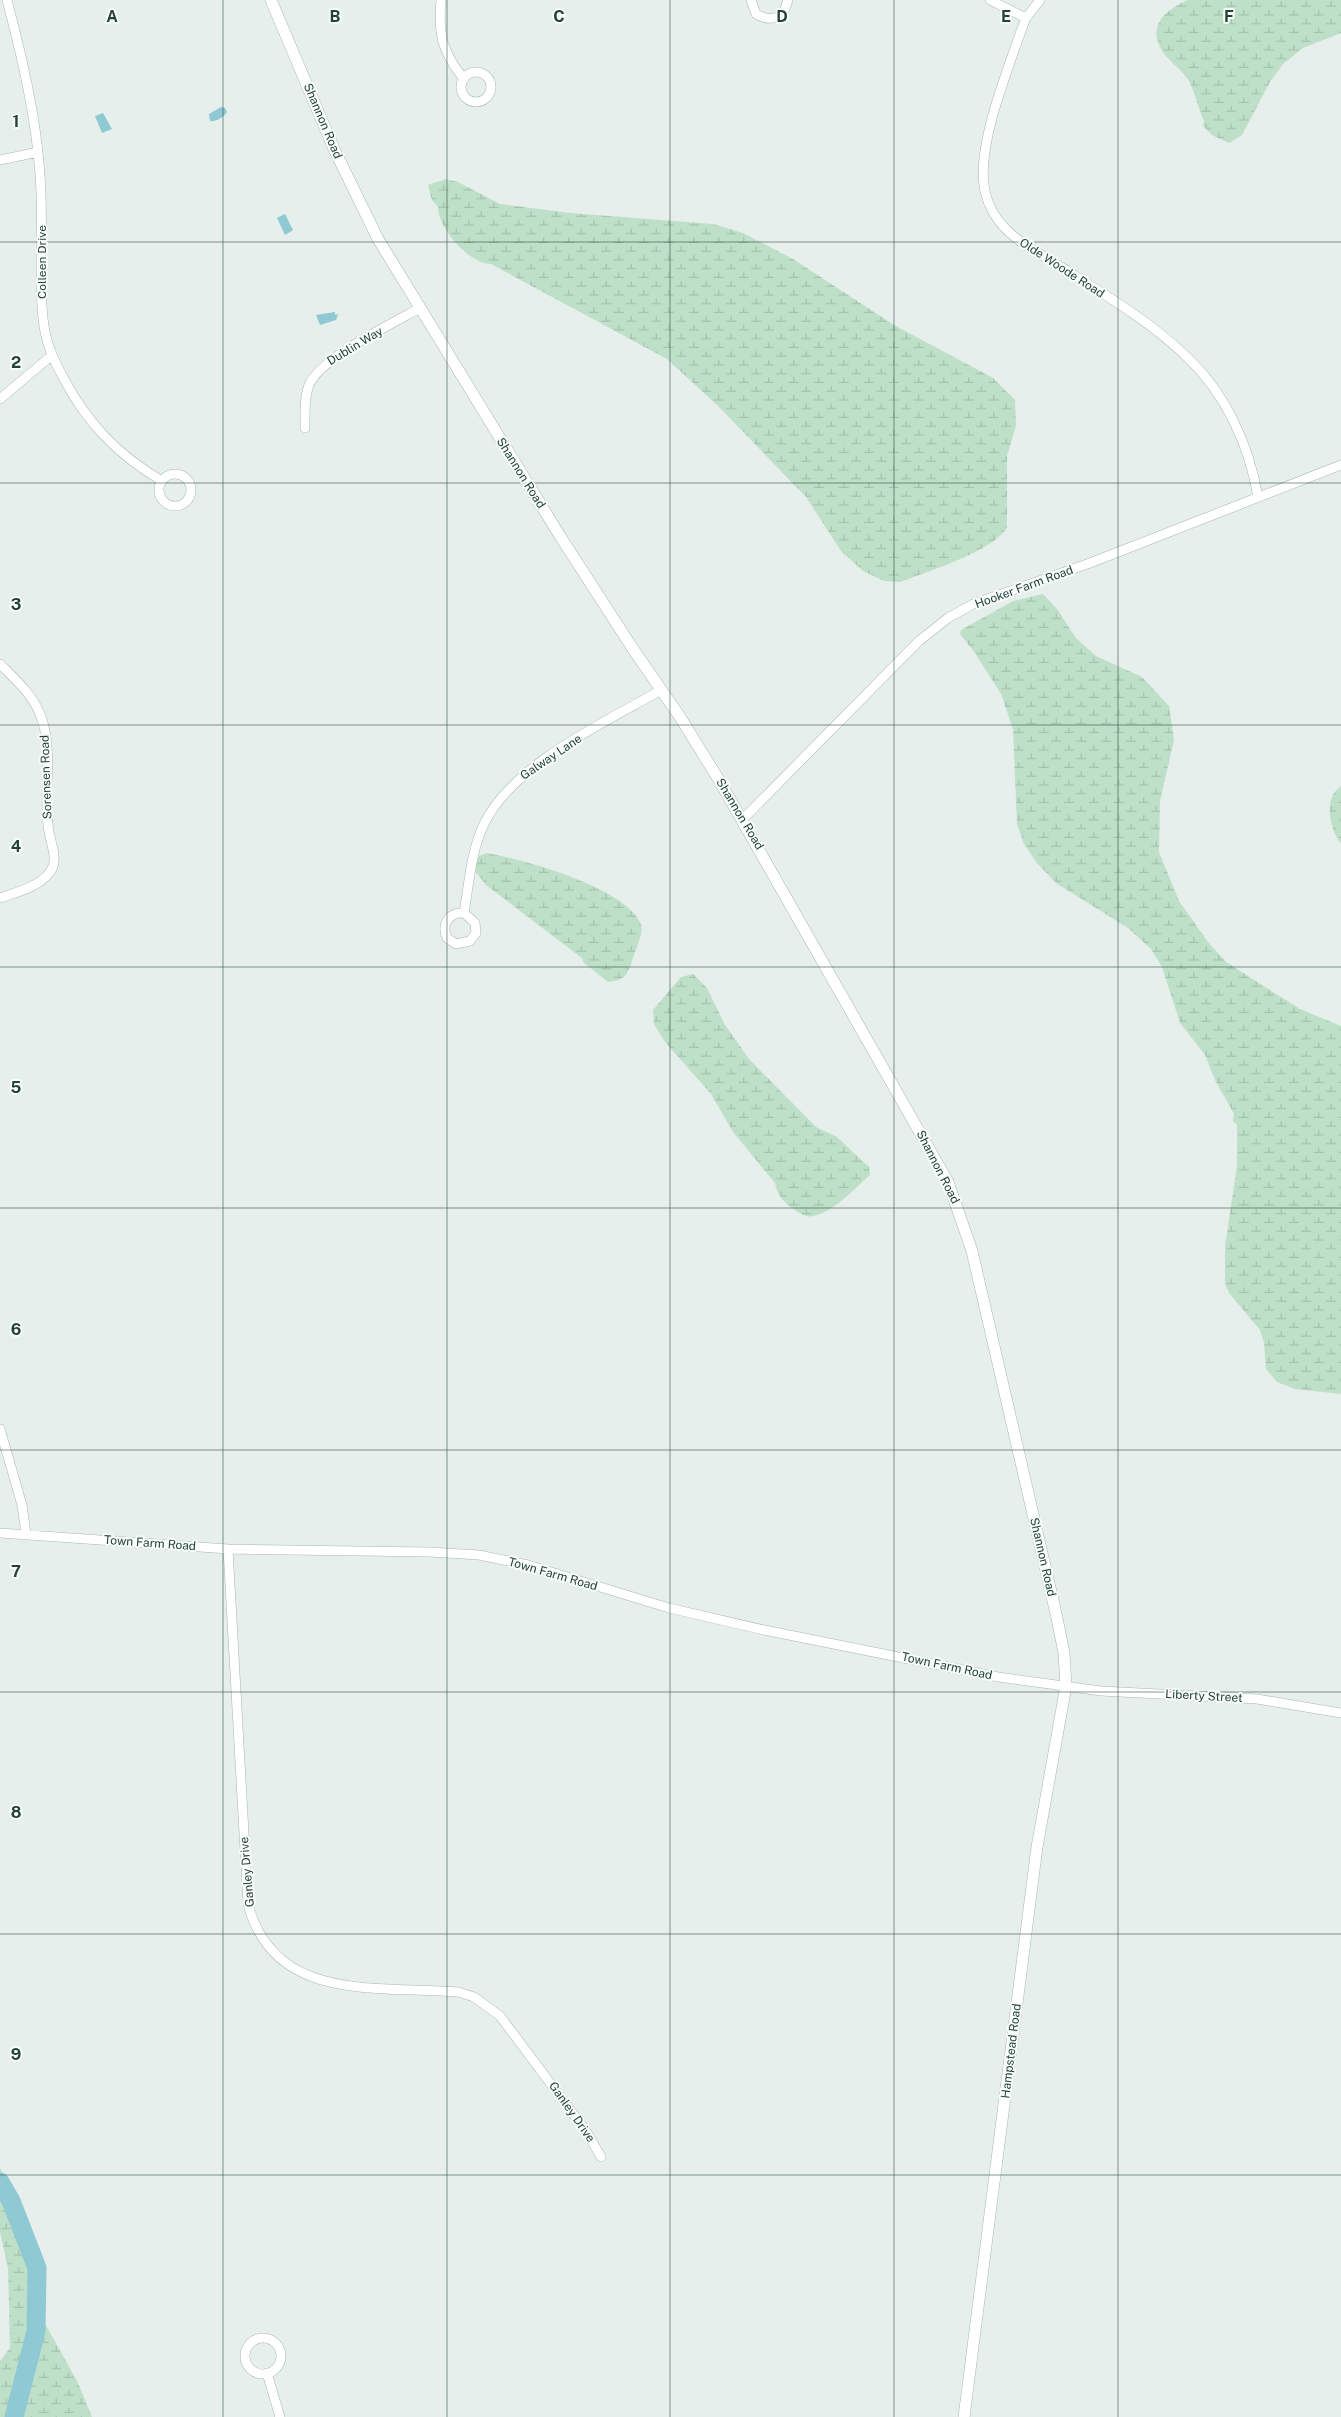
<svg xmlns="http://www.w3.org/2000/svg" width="1341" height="2417" font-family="'Public Sans',sans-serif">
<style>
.wetland{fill:url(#wetland-marsh)}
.water{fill:#8ec9d4}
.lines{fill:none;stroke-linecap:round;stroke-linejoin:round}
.river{stroke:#8ec9d4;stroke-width:19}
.minor-casing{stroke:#a8b8b2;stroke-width:10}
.tertiary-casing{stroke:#a8b8b2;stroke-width:12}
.minor{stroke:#fff;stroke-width:9}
.tertiary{stroke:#fff;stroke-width:11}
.grid{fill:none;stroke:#24423a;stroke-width:1;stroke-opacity:0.55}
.labels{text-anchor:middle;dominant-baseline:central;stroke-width:4;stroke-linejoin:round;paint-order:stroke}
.street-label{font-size:12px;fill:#24423a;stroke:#f7fbf9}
.grid-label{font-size:16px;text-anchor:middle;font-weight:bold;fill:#24423a;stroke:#f7fbf9;stroke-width:4;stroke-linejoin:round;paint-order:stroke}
</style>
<defs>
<pattern id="wetland-marsh" width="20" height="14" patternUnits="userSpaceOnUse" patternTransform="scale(1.25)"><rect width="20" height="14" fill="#bfe0c8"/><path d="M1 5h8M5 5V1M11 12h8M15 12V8" fill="none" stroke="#a4c1ad"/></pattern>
</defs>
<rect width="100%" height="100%" fill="#e6efeb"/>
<path class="wetland" d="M1188,0H1341V33L1303,48L1283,64L1270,82L1242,135L1229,143L1212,135L1203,126L1204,121C1199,111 1193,85 1187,78C1180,68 1167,60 1161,49C1147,23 1168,9 1188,0Z
M446,179L458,182L500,204L570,213L713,224L743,233L793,259L894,325L993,378L1015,400L1016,426L1007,456V527C995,551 926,572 900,582L884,581L863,571L841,551L806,497L718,406L667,359L491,264C469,264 438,228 438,207L432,200L428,185Z
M1043,594L1057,609L1076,638L1096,656L1142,677L1169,706L1174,740L1160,801L1159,852L1179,901L1208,942L1226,962L1300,1009L1341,1026V1394L1295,1389L1277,1382L1266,1369L1264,1343L1260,1330L1229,1293L1225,1284V1246L1237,1166V1125L1233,1121L1234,1114L1215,1080L1205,1055L1180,1023L1162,967L1151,949L1128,928L1056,883L1037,863L1024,844L1017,824L1013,729L1001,694L975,653L960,634L961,630L1013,601Z
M1341,786V844C1329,828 1323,798 1341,786Z
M486,853C523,859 623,887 640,922C645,932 637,945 634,955C628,972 628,980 608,982L583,962V959L486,885L475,871V858Z
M693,974L707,988L725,1025L749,1059L816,1127L837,1137L869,1167L870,1175C854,1189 834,1212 813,1216C806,1218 798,1212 792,1208C783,1202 777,1194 775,1183L733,1132L711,1094L665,1042L654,1024L653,1010L681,977Z
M0,2168L29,2224L33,2239L32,2290L37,2309L78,2383L92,2417H0V2361L10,2348L8,2268L0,2232Z"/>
<path class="water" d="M221,107L225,108L227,112C224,117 216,122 210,121L209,114Z
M103,113L112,129L102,133L95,116Z
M285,214L293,230L285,235L277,218Z
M335,312V315L338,314L336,320L320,325L316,315Z"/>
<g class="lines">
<path class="river" d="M0,2182L11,2201L37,2268L36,2331L14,2417"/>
<defs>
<path id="minor" d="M7,0C22,57 36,116 40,175C44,222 38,271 43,318C45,341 53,359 64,379C87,423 118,455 162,481
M441,0C438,34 442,52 464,79
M751,0L756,14C766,20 774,20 783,14L788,0
M990,0L1026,18
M1040,0L1026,18L1021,31C1007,72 978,143 984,185C986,201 994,217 1005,228C1020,244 1040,254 1058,265C1102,293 1150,321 1187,357C1226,394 1249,445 1258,497
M461 87a15 15 0 1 1 30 0a15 15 0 1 1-30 0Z
M0,160L38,152
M0,399L51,356
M305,428C305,414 304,398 309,385C319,359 393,323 420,308
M159 490a16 16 0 1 1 32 0a16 16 0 1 1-32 0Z
M0,664C15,679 32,694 40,714C55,751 42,793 49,832C51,845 59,860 50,872C39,887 17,892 0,898
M743,819L919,641L948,618L973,604L1090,563L1341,465
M464,913L475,923L476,933L470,941L456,944L447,938C441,924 449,912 464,913C469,884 471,851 484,824C513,764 604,723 661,690
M0,1429L22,1505L26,1534
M0,1533L228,1549L429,1552L479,1555L528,1565L669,1608L764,1630L998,1677L1101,1691L1257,1699L1341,1713
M228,1549L248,1904C274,2004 379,1985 458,1992L474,1997L500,2016L586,2131L601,2157
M245 2356a18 18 0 1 1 36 0a18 18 0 1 1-36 0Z
M267,2373L280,2417"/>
<path id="tertiary" d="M271,0L334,149L378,239L560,536L633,649L680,717L719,780L948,1182L972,1251L1057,1618L1064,1653L1066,1686L1037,1847L964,2417"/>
</defs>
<use href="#minor" class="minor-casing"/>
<use href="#tertiary" class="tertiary-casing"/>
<use href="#minor" class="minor"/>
<use href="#tertiary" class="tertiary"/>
</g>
<path class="grid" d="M223,0V2417M447,0V2417M670,0V2417M894,0V2417M1118,0V2417M0,242H1341M0,483H1341M0,725H1341M0,967H1341M0,1208H1341M0,1450H1341M0,1692H1341M0,1934H1341M0,2175H1341"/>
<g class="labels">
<g class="street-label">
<text transform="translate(323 121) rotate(67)">Shannon Road</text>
<text transform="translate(42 262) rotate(-90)">Colleen Drive</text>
<text transform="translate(1062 268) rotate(33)">Olde Woode Road</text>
<text transform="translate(355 346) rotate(-31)">Dublin Way</text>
<text transform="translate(521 473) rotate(58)">Shannon Road</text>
<text transform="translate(1024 587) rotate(-20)">Hooker Farm Road</text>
<text transform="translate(551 757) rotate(-34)">Galway Lane</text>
<text transform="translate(46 777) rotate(-92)">Sorensen Road</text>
<text transform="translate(740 814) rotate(59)">Shannon Road</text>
<text transform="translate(938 1167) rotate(63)">Shannon Road</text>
<text transform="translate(150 1543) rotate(4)">Town Farm Road</text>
<text transform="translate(1043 1557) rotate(77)">Shannon Road</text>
<text transform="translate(553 1574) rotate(16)">Town Farm Road</text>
<text transform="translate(947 1666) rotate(12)">Town Farm Road</text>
<text transform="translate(1204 1696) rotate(3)">Liberty Street</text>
<text transform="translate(247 1872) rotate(-95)">Ganley Drive</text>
<text transform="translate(1011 2051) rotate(-83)">Hampstead Road</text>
<text transform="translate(572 2112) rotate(55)">Ganley Drive</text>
</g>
</g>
<g class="grid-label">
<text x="112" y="22">A</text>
<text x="335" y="22">B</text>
<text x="559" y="22">C</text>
<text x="782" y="22">D</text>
<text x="1006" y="22">E</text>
<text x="1229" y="22">F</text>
<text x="16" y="127">1</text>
<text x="16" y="368">2</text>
<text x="16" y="610">3</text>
<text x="16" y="852">4</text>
<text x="16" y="1093">5</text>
<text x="16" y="1335">6</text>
<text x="16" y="1577">7</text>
<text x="16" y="1818">8</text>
<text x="16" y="2060">9</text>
</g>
</svg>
